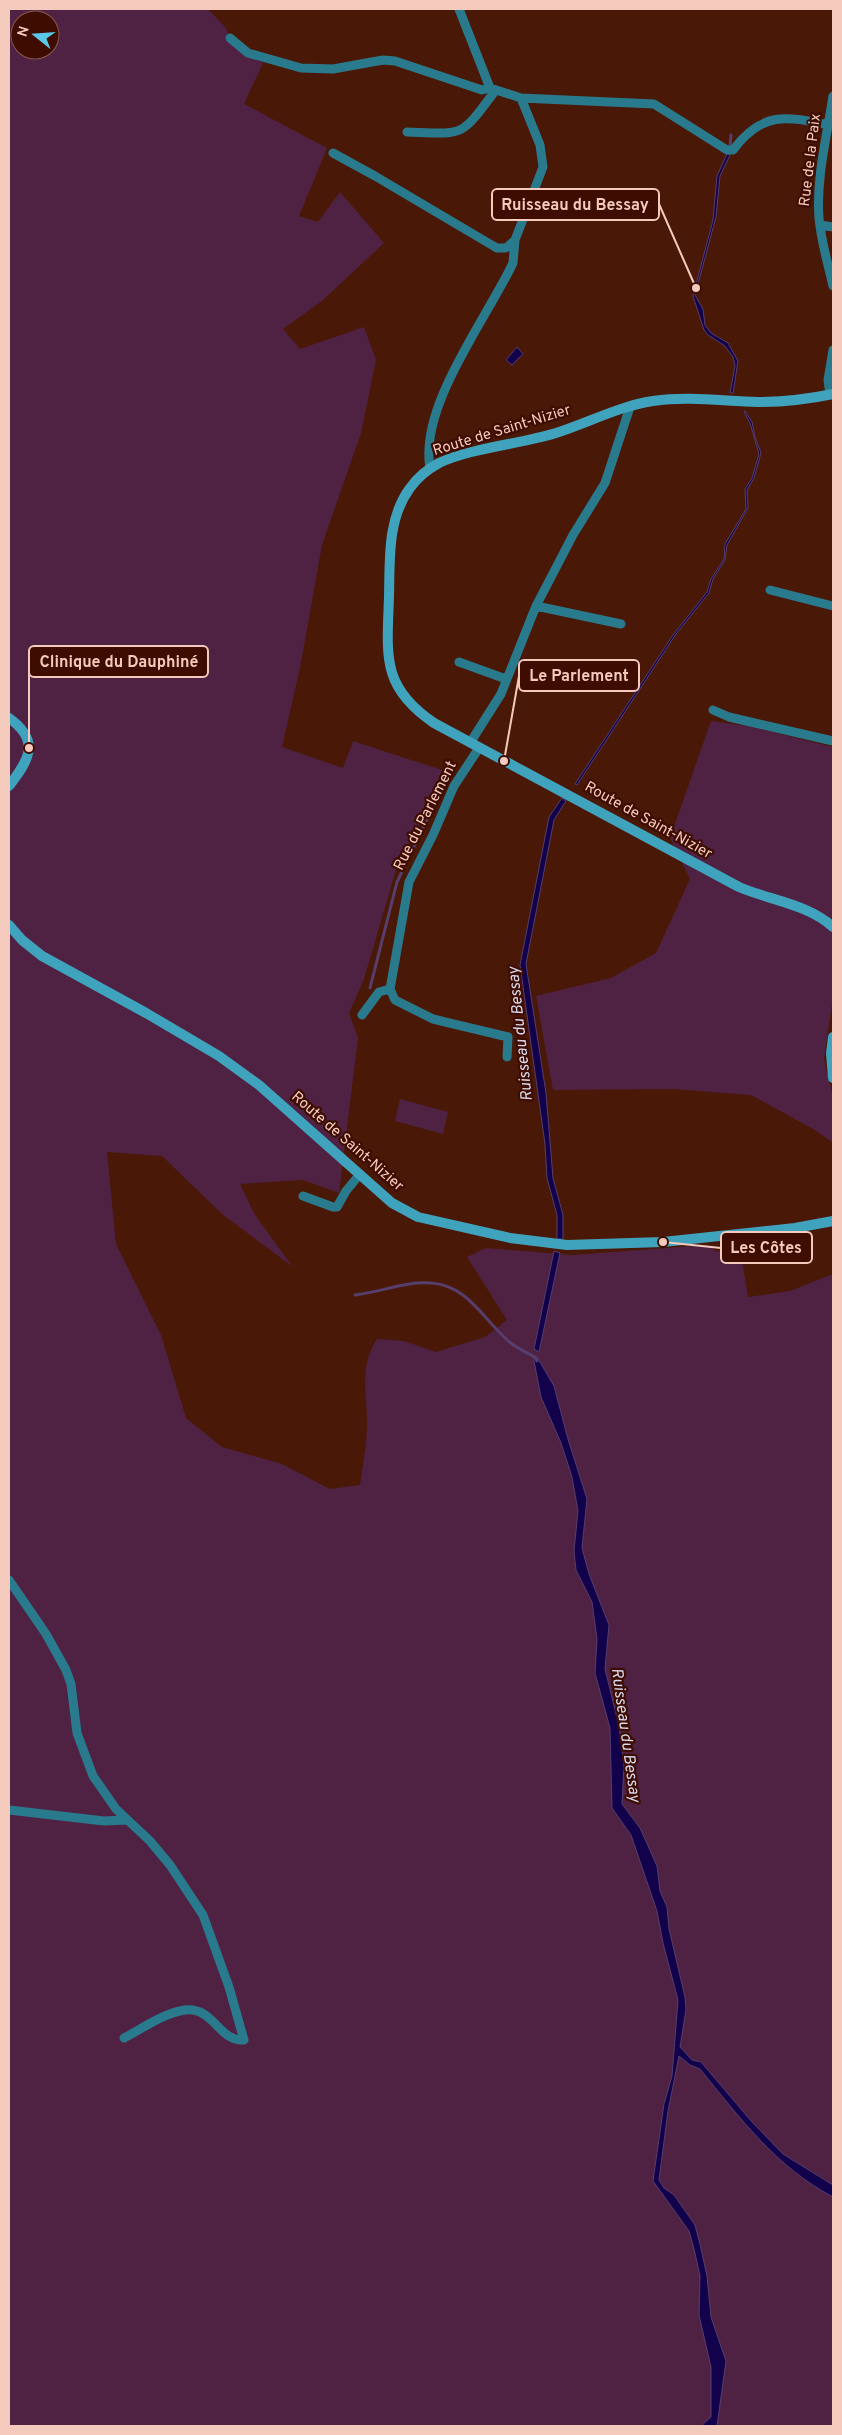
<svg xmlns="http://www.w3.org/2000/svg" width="842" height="2435" font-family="Overpass,sans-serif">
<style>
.green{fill:#4f2243;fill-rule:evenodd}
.water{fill:#12024c;stroke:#563e6e}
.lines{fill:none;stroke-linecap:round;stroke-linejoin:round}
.stream{stroke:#563e6e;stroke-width:3}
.minor{stroke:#2a7a8e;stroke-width:9}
.secondary{stroke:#40a3be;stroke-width:10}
.labels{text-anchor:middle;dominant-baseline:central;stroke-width:4.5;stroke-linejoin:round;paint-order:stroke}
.street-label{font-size:15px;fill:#f4cabd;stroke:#3e0c00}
.water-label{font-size:16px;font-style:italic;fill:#d7daf0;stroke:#3e0c00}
.leader{fill:none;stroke:#f4cabd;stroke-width:2}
.callout-dot{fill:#f4cabd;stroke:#3e0c00;stroke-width:2}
.callout{fill:#3e0c00;stroke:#f4cabd;stroke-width:2}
.callout-label{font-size:16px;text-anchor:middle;font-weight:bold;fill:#f4cabd}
</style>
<rect width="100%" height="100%" fill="#4a1806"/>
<path class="green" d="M9,9H208L226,28L232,44L263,63L244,104L327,148L299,216L318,222L340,192L384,243L322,301L283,329L300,349L364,327L376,360L361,433L322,545L300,668L282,747L343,768L353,741L442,770L424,818L396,870L364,979L349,1013L358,1038L339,1193L303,1180L240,1184L255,1215L293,1267L222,1214L162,1156L107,1152L116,1244L161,1335L186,1418L222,1447L282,1464L330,1489L360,1485C363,1465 367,1443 367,1423C367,1393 359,1365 377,1339L404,1341L436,1352L485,1337L507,1320L467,1257L486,1248L572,1255L708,1245L715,1251L741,1254L748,1297L790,1291L833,1274V2426H9ZM20,20H50V50H20Z
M711,721L748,726L833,747V997L824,1059L833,1097V1143L815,1130L751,1095L673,1089L553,1090L536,996L611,978L656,953L690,879L670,838Z
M400,1099L448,1112L443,1134L395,1121Z"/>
<path class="water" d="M727,154L730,155L720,176L716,217L695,295L703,309L705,325L711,333L728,343L738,361L733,393H730L735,366L733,357L725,346L708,335L704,330L693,296L713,220L717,176Z
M517,347L523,354L512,365L506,360Z
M745,411L752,422L755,437L761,453L754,478L747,490L748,508L727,545L725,560L713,579L709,593L676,634L577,785L575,784L673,635L707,592L711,579L724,559L725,544L746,509L745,489L752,478L759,454L750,423L744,412Z
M562,798L566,801L554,820L526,964L546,1093L553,1178L563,1215V1239H557V1215L547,1178L545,1144L520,965L549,817Z
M554,1251L560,1253L539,1352L534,1349Z
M533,1356L537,1357L554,1386L568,1439L587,1499L582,1548L589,1574L609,1625L605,1669L619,1726L624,1765L622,1804L640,1828L657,1866L660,1891L667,1907L669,1929L685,1997L686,2010L680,2047L692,2060L701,2062L752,2122L783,2154L833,2185V2197C776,2167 740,2118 700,2069L690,2065L679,2056L668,2111L659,2180L664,2188L674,2195L695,2225L700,2244L707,2276L711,2317L726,2361L717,2426H701L711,2417V2367L699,2315L700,2276L694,2249L689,2231L653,2181L664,2104L672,2076L678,2000L663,1943L657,1911L631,1835L612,1808L610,1728L595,1673L597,1639L592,1602L576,1570L574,1551L578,1511L572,1477L561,1443L541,1397Z"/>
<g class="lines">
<path class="stream" d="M730,147L731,135
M370,988L397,882L449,773
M355,1295C381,1292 406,1281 431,1283C469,1285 485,1323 512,1344C519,1349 527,1353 535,1357L537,1361"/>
<path class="minor" d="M459,9L490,88
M230,38L248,53L301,68L333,69L383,60L395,61L482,90L490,88L521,98L654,104L727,150H733C762,111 786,116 829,125
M833,96C827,136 816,178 819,218C821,241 828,264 833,286
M407,132C465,134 460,138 495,91
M333,153L375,176L490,244L497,248H506L515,240
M820,225L833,227
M830,394L828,380L833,350
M430,468C419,406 486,320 513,263L515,240L543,167L540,145L521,98
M770,590L833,606
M536,606L621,624
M459,662L506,679
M713,710L729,717L833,741
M470,743L501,694L536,606L573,535L605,483L630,407
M390,989L395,1000L433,1019L508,1037L507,1057
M362,1015L379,992L390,989L409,882L433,835L454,786L479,748
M303,1196L333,1207H337L346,1191L360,1174
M9,1580L46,1634L66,1670L71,1684L77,1733L93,1776L116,1809L150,1841L170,1865L203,1915L229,1987L244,2040C219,2042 213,2006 185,2010C164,2013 143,2028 124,2038
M9,1810L104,1821L126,1820"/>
<path class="secondary" d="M833,394C809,399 783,402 758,402C722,401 688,396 653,401C619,406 588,423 556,433C520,444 471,448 439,463C428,469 417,478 410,488C387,519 390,560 389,597C387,656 381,687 434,723L739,887C769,900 808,904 833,927
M9,718C41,741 29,760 9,786
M9,925L22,940L42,956L146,1013L219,1056L259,1085L392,1203L418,1217L510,1238L567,1245L663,1242L795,1228L833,1221
M833,1037L831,1053L833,1078"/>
</g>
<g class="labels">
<g class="street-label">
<text transform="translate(811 160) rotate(-83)">Rue de la Paix</text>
<text transform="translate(502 431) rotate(-17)">Route de Saint-Nizier</text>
<text transform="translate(426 816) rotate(-63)">Rue du Parlement</text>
<text transform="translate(648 821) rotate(29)">Route de Saint-Nizier</text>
<text transform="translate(347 1142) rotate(41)">Route de Saint-Nizier</text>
</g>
<g class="water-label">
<text transform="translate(521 1034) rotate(-96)">Ruisseau du Bessay</text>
<text transform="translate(625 1735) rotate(82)">Ruisseau du Bessay</text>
</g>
</g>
<path class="leader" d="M696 288L659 204M29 748L29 662M504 761L519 676M663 1242L721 1248"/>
<g class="callout-dot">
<circle cx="696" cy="288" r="5"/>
<circle cx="29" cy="748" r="5"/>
<circle cx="504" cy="761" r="5"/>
<circle cx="663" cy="1242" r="5"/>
</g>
<g class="callout">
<rect x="492" y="189" width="167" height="31" rx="5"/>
<rect x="29" y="646" width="179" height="31" rx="5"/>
<rect x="519" y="660" width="120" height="31" rx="5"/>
<rect x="721" y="1232" width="91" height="31" rx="5"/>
</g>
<g class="callout-label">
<text x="575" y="210">Ruisseau du Bessay</text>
<text x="119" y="667">Clinique du Dauphiné</text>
<text x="579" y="681">Le Parlement</text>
<text x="766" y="1253">Les Côtes</text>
</g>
<rect width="842" height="2435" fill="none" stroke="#f4cabd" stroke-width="20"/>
<g transform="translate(35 35) rotate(287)"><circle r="24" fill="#3e0c00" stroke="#87584c"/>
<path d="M0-4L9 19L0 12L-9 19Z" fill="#5ac8e6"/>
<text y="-8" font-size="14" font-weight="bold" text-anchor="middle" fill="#f4cabd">N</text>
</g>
</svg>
